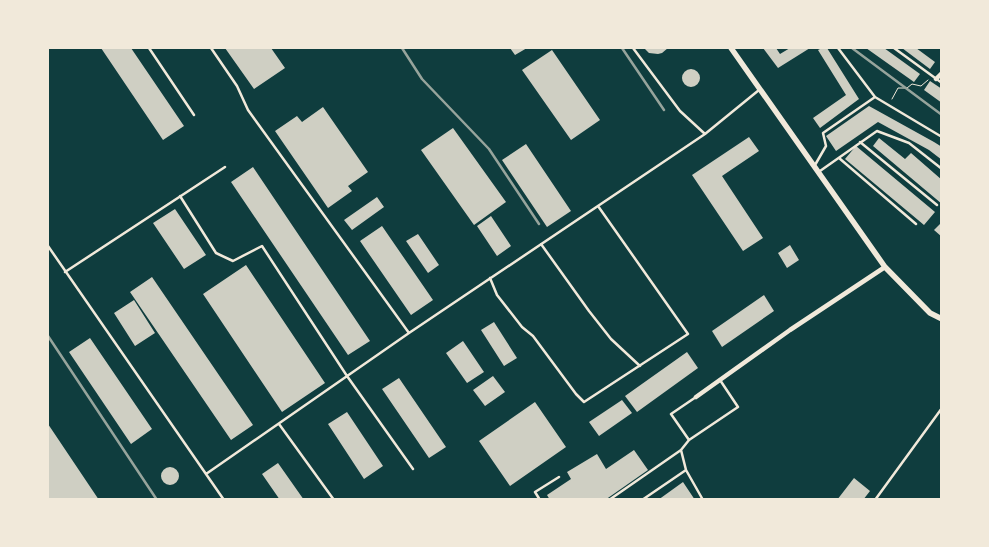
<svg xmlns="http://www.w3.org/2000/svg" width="989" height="547" font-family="'Times New Roman',serif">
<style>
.building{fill:#cfcfc3}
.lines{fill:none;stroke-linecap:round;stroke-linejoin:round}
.path{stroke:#f1e9da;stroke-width:1}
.service{stroke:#f1e9da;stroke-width:2.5}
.minor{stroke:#f1e9da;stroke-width:4.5}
.tertiary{stroke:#f1e9da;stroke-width:5.5}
.rail{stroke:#97a49c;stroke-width:2.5}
</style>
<rect width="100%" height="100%" fill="#0f3d3e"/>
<path class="building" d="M101,48H131L184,126L163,140Z
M225,48H271L285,68L254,89Z
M510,48H527L515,55Z
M644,48H668L662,53L658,54L649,53Z
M763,48H776L780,54L790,48H810L778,68Z
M822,48H827L859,99L820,128L813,118L846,95L818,50Z
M866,48H884L920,74L914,82Z
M902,48H916L935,62L930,69Z
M552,50L600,120L571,140L522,70Z
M682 78a9 9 0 1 1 18 0a9 9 0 1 1-18 0Z
M930,81L942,89V103L924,90Z
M869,106L934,142L942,147V160L929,150L878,122L836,151L826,136Z
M323,107L368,172L348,186L352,191L328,208L275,131L297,116L302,122Z
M453,128L506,202L474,225L421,150Z
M749,137L759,151L722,176L763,238L743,251L692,175Z
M879,138L905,159L911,153L942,180V204L873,146Z
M526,144L571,211L547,227L502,160Z
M856,146L935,212L924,225L845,159Z
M253,167L370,341L348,355L231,182Z
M377,197L384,207L352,230L344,220Z
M175,209L206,255L184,269L153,223Z
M491,216L511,246L497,256L477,226Z
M942,222V237L934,230Z
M382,226L433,300L411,315L360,241Z
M418,234L439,265L428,273L406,241Z
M790,245L799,260L787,268L778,253Z
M246,265L325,383L282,412L203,294Z
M152,277L253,425L231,440L130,292Z
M764,295L774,311L722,347L712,331Z
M134,300L155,333L135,346L114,313Z
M494,322L517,358L504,366L481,330Z
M90,338L152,429L131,444L69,352Z
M463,341L484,372L467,383L446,353Z
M687,352L698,368L637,412L625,396Z
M493,376L505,392L485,406L473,390Z
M399,378L446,447L429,458L382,389Z
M622,400L632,413L599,436L589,422Z
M535,402L566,447L510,486L479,441Z
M347,412L383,466L364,479L328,424Z
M48,424L99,500H48Z
M634,450L648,470L605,500H550L547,495L571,479L567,472L597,454L606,469Z
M278,463L304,500H280L262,474Z
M161 476a9 9 0 1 1 18 0a9 9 0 1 1-18 0Z
M854,478L870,491L863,500H837Z
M683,482L695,500H658Z"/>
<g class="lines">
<path class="path" d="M892,99L898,88H907L912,84L921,86L928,80"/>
<path class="service" d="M149,48L194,115
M211,48L237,86L248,110L409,333
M633,48L680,111L705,134
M838,48L875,97L942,137
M894,48L942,83
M860,142L937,205
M839,158L916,224
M815,165L826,146L823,133L875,97
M820,171L877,131L909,143L942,169
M180,196L216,253L233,261L262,246L347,376L413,469
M541,244L589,311L611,339L640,366
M48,246L224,500
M65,272L225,167
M490,278L497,295L522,327L533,336L576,394L584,402L688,334L598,206
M696,397L671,414L689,440L738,407L720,380
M279,424L334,500
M681,450L689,440
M206,474L409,333L705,134L759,90
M540,500L535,492L559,477
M609,500L681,450L686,470
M642,500L686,470L703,500
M875,500L942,408"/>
<path class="minor" d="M936,79L942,73
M696,397L790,330L885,267"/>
<path class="tertiary" d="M731,48L885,267L930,313L942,319"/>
<path class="rail" d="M402,48L422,79L489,149L539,224
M622,48L664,110
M852,48L942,115
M48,336L157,500"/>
</g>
<rect width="989" height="547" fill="none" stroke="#f1e9da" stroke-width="98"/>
</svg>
